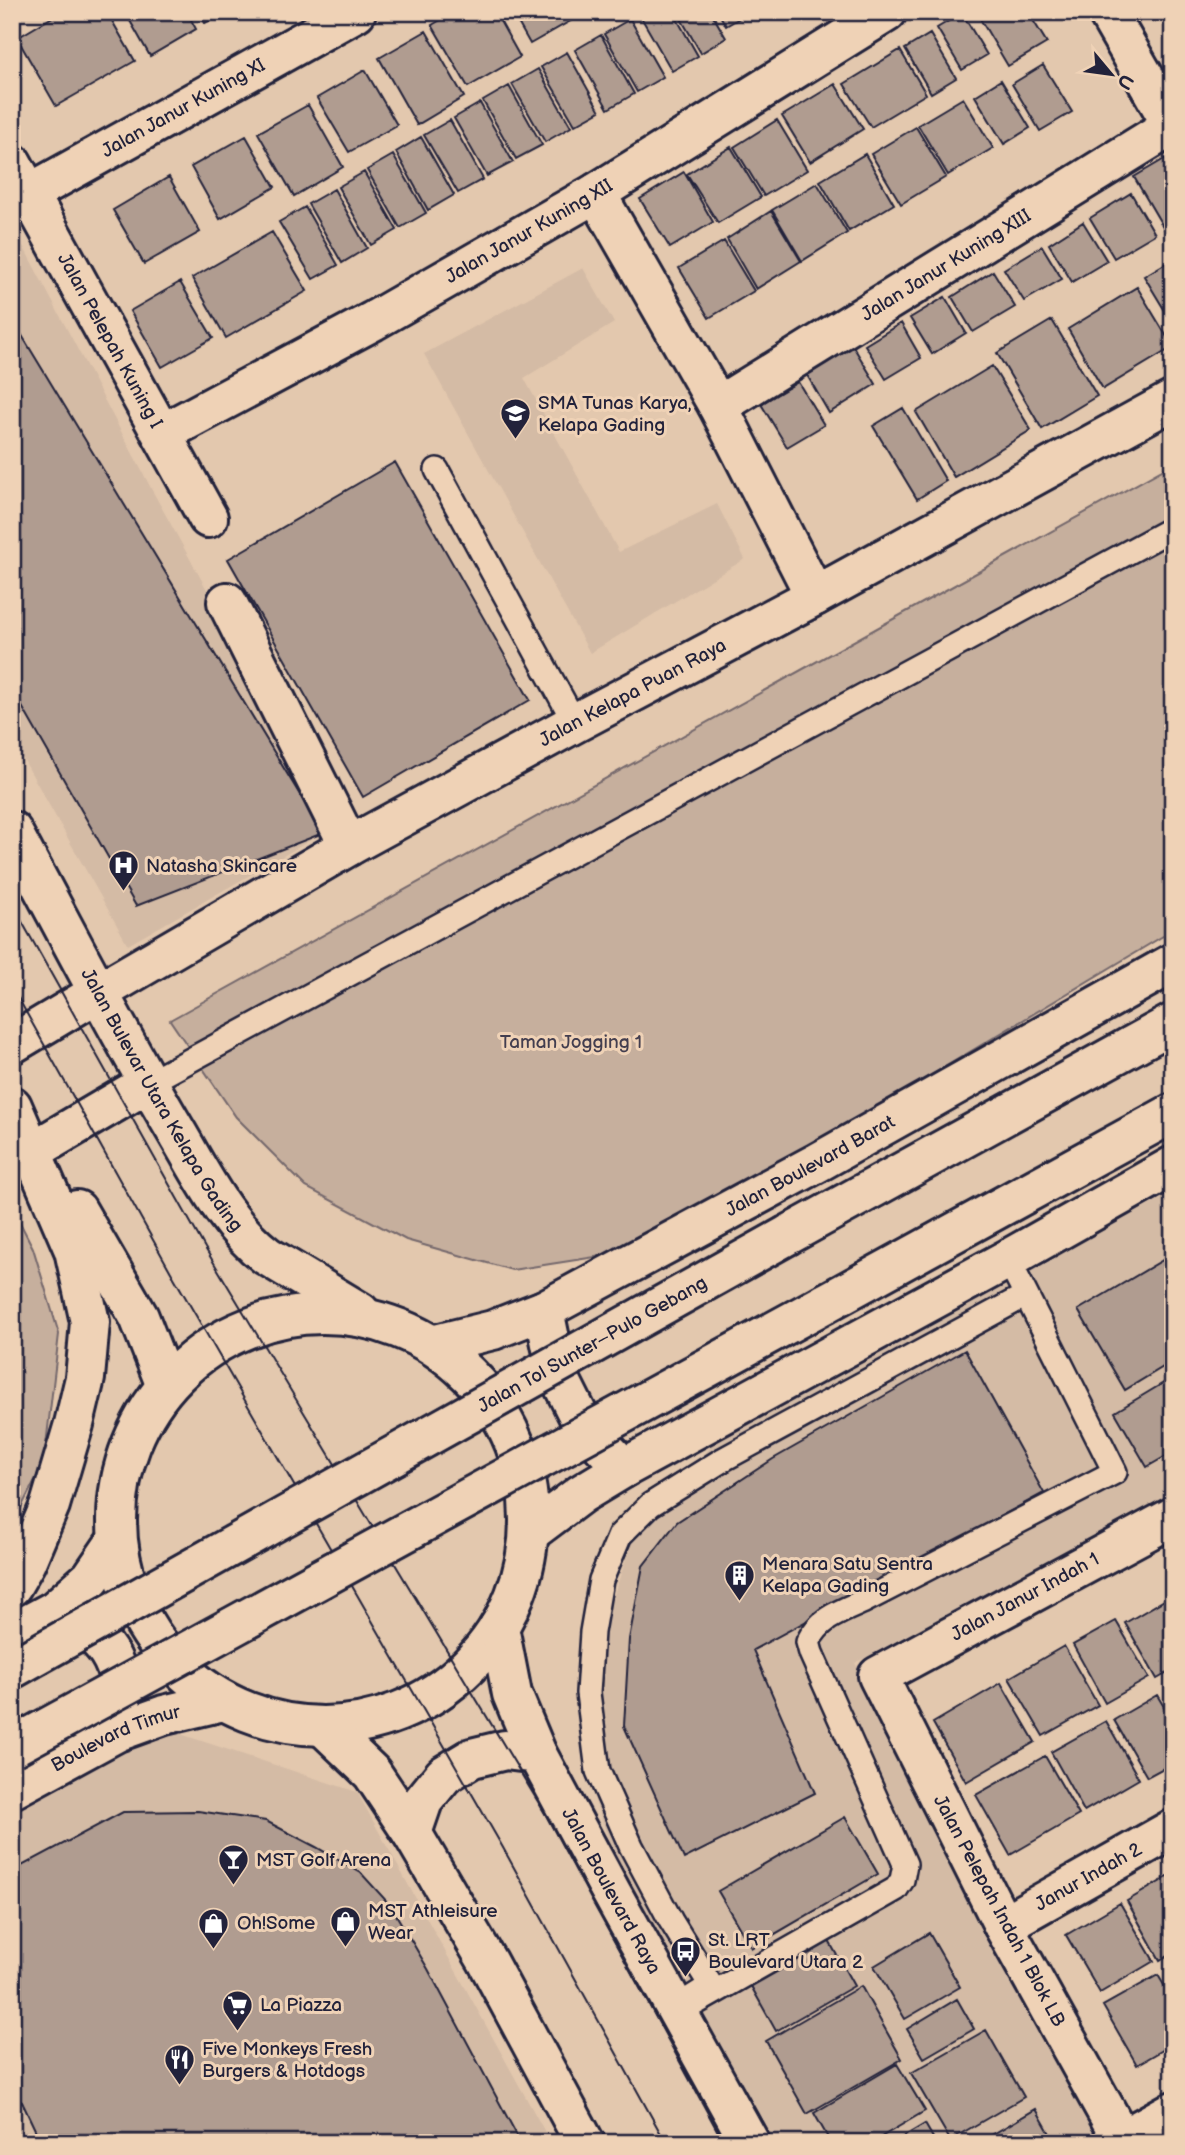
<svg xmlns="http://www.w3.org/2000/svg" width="1185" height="2155" font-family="'Balsamiq Sans',sans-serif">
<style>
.built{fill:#d4bba5}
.green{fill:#c6af9d;stroke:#74686c;stroke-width:2}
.building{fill:#b09c90;stroke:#22223b;stroke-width:2}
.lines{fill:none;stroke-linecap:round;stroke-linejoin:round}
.service-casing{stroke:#22223b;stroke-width:28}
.minor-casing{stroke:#22223b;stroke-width:44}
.secondary-casing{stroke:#22223b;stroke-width:44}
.motorway-casing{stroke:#22223b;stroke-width:44}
.service{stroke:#efd2b6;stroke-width:23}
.minor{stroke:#efd2b6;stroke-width:38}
.secondary{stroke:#efd2b6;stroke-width:38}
.motorway{stroke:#efd2b6;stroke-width:38}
.tram{stroke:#22223b;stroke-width:2}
.motorway-bridge-casing{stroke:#22223b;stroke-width:44;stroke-linecap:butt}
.motorway-bridge{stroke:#efd2b6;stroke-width:38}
.labels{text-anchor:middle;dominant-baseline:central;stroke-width:6;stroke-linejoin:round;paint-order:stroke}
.street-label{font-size:19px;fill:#22223b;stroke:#efd2b6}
.poi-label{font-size:19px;fill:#22223b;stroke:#efd2b6;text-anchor:start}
.park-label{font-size:19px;fill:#433e4f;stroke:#efd2b6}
</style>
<rect width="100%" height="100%" fill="#e3c8ae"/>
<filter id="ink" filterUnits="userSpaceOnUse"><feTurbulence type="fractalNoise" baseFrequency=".0143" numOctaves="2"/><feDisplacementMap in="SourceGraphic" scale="14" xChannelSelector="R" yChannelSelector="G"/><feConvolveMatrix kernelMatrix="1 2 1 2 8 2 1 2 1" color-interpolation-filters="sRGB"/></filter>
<g filter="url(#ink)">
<path class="built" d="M12,225L153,492L211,597L323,833L128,945L12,739Z
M583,268L614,323L524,378L619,552L717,504L745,559L590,653L424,354Z
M1173,1193V1493L855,1663L1121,2143H763L634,1911L595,1801L589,1666L633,1539L730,1424Z
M162,1728L357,1792L551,2143H12V1810Z"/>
<path class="green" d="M1173,464V930L640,1250L512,1270L406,1240L306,1187L236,1117L170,1020Z
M12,1207L33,1248L59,1334L44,1462L12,1526Z"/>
<path class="building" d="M61,12H107L135,61L56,106L17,38Z
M125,12H187L196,29L150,56Z
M199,12H224L205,23Z
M454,12H495L520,57L468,87L432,25Z
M512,12H577L579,16L530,44Z
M638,12H673L698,56L672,71Z
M677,12H711L726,38L701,53Z
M718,12H750L726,26Z
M976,12H1028L1047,43L1008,66Z
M962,13L987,55L962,70L937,28Z
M630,19L663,77L637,92L604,34Z
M426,31L464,97L417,125L379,58Z
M930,34L956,78L931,93L905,49Z
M601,35L634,94L608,109L575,50Z
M900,50L926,94L871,127L844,84Z
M567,52L600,111L575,125L541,67Z
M1043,65L1072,112L1040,131L1012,84Z
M538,69L571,127L545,142L512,84Z
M365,70L397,125L349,152L317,98Z
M1001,80L1030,128L1004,144L975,96Z
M835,84L863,129L810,162L782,116Z
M509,86L542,145L516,159L483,101Z
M963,98L993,148L948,175L918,125Z
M480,103L513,162L487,176L454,118Z
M308,105L343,167L294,196L258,133Z
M450,120L483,179L458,193L424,135Z
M777,120L807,170L764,196L734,147Z
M916,127L946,177L901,204L871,154Z
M246,136L275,187L220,219L191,167Z
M421,137L454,195L428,210L396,152Z
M731,147L761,197L718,223L687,174Z
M865,154L894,204L849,231L820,181Z
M1173,154V225L1165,230L1134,177Z
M393,155L426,213L400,228L367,170Z
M364,172L397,230L371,245L338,187Z
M684,172L713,222L670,248L640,199Z
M169,177L200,232L144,264L113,210Z
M817,183L847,233L802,261L772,210Z
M334,189L367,248L342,263L308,204Z
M1131,193L1155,234L1114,258L1090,218Z
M305,207L338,265L313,279L279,222Z
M771,211L801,261L756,289L727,239Z
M1083,222L1107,261L1072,282L1049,244Z
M272,232L307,291L226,338L192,278Z
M724,241L754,291L709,318L679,268Z
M1042,246L1062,279L1024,301L1004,269Z
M1173,259V324L1144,276Z
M993,271L1015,307L973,332L952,297Z
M180,282L213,338L162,367L130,311Z
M1137,287L1173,347L1103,389L1068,329Z
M945,297L966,333L932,354L910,318Z
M12,319L323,833L136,906L12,689Z
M1052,320L1097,396L1042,429L997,353Z
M901,323L921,358L886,379L865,345Z
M853,346L876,384L829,413L807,375Z
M992,366L1031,430L954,477L916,412Z
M798,382L824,425L787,447L761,404Z
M903,408L946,481L917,499L873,426Z
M395,462L530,700L363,797L228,559Z
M1173,1254V1361L1125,1390L1078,1310Z
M965,1350L1044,1493L753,1650L815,1793L684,1859L624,1726L629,1639L643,1566L677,1522L773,1459Z
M1165,1382L1173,1395V1452L1147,1467L1115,1412Z
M1173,1595V1670L1157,1679L1125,1623Z
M1116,1621L1149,1678L1105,1703L1073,1645Z
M1064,1646L1098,1705L1043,1736L1009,1678Z
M1001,1683L1035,1742L966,1782L933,1723Z
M1157,1695L1173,1722V1763L1147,1777L1114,1720Z
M1106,1721L1139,1779L1084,1811L1051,1752Z
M1045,1756L1079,1815L1010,1855L976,1795Z
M198,1811L266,1821L316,1847L361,1873L391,1906L428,1969L521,2143H52L38,2136L22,2102L12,2095V1871L123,1812Z
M845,1817L878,1874L751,1948L718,1891Z
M1173,1874V1952L1160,1960L1127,1901Z
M1120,1903L1154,1961L1100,1993L1066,1935Z
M929,1933L960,1987L905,2019L874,1966Z
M829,1941L854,1986L776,2031L751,1986Z
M1158,1975L1173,2000V2044L1137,2065L1103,2006Z
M861,1986L902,2059L807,2114L766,2041Z
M957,1999L974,2029L924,2058L907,2029Z
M986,2030L1024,2097L950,2140L911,2073Z
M897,2064L925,2111L871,2143H831L814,2113Z
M1036,2109L1053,2139L1046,2143H978Z
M925,2124L936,2143H893Z"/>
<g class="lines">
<defs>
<path id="service" d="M437,470L575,723
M148,1083L1173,528
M691,1998L710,1986V1984L671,1921L631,1846L598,1771L588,1693L592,1632L601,1580L620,1535L650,1505L724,1459L1026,1295
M678,2013L896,1889L902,1880L905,1864L811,1653L808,1642C819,1619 839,1612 862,1602L1115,1472L1008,1259"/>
<g id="minor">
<path d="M1107,12L1172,125"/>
<path id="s1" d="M12,163L208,518"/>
<path d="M596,193L718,406L815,596"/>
<path id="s2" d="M12,203L356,12"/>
<path id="s3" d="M718,406L1173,125"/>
<path id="s4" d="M163,433L373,321L596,193L887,12"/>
<path d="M227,602L349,846"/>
<path id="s5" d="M99,992L349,846L575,723L815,596L1173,400"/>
<path id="s6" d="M1003,1925L1173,1829"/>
<path d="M1123,2139L1173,2111"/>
<path id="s7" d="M1124,2143L1003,1925L878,1676L1173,1517"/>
</g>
<g id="secondary">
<path id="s8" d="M12,831C66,931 118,1033 176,1131C202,1175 226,1225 267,1256L360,1312"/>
<path d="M12,1044L99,992"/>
<path d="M12,1106L74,1250L90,1322L85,1378L74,1424L50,1505L26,1562L12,1586"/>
<path d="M41,1146L148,1083"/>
<path d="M77,1210L139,1317L166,1386"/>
<path d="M544,1310L557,1373L584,1427L624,1468"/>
<circle cx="323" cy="1520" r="206"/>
<path id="s9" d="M436,1344L493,1330L544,1310L817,1163L1173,963"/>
<path d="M529,1533L581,1494L624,1468L1008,1259L1173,1166"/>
<path d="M55,1610C103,1634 127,1662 120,1719"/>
<path id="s10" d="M499,1627L512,1694L537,1754L611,1892L750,2143"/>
<path d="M12,1633L55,1610L91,1578L117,1540"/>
<path d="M324,1727L372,1773L412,1833L487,1961L585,2143"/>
<path id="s11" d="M12,1789L117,1732L164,1715L223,1701"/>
<path d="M412,1833L423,1801L444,1775L472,1758L505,1750L537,1754"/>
</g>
<path id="motorway" d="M788,1235L1173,1023
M824,1304L1173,1113"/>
</defs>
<use href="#service" class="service-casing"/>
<use href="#minor" class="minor-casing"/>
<use href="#secondary" class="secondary-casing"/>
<use href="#motorway" class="motorway-casing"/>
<use href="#service" class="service"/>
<use href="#minor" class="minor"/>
<use href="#secondary" class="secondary"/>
<use href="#motorway" class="motorway"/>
<path class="tram" d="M12,904L205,1248L546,1815L724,2143
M12,987L172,1274L502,1846L666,2143"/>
<defs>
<g id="motorway-bridge">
<path id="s12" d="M12,1669L788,1235"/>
<path d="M12,1747L824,1304"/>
</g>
</defs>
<use href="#motorway-bridge" class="motorway-bridge-casing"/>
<use href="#motorway-bridge" class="motorway-bridge"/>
</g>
</g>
<defs>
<symbol id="school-pin" viewBox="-11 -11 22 30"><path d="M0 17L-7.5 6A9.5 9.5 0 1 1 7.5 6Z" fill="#22223b" stroke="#efd2b6"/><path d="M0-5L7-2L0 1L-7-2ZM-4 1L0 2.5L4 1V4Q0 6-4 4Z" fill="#fff"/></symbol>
<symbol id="hospital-pin" viewBox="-11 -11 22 30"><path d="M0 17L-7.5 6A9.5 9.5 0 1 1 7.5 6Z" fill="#22223b" stroke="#efd2b6"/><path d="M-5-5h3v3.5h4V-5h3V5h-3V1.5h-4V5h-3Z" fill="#fff"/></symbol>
<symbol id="building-pin" viewBox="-11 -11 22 30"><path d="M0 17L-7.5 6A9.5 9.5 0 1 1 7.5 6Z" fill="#22223b" stroke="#efd2b6"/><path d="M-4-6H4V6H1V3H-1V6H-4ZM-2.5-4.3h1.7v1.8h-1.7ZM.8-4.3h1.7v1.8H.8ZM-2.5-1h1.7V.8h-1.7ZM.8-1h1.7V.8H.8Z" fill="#fff"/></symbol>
<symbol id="bar-pin" viewBox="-11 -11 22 30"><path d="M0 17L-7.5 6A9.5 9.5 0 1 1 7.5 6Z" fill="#22223b" stroke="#efd2b6"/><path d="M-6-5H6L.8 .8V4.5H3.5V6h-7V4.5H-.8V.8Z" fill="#fff"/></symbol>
<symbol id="shop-pin" viewBox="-11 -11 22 30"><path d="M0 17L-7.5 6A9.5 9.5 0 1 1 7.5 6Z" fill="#22223b" stroke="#efd2b6"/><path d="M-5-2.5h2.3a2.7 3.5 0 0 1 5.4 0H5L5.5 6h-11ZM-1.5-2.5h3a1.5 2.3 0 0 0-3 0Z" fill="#fff"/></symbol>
<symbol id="bus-pin" viewBox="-11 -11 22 30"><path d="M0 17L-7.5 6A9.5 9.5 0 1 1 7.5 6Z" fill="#22223b" stroke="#efd2b6"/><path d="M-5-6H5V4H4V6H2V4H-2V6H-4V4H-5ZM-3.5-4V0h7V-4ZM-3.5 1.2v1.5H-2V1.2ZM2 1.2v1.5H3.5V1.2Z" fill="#fff"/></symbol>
<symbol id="supermarket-pin" viewBox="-11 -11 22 30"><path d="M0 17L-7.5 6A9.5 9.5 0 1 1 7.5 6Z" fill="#22223b" stroke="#efd2b6"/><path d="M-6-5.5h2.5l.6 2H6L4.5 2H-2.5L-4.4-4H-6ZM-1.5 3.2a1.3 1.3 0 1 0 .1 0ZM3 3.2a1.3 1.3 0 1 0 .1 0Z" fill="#fff"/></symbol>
<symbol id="restaurant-pin" viewBox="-11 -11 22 30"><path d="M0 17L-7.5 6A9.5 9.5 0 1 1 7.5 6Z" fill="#22223b" stroke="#efd2b6"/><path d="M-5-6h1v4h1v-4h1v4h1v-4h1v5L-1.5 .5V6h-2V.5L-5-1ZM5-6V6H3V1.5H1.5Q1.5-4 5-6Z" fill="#fff"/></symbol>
</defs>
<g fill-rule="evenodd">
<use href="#school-pin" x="498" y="396" width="35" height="47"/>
<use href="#hospital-pin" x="106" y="848" width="35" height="47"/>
<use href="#building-pin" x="722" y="1558" width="35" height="47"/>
<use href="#bar-pin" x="216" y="1842" width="35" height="47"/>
<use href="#shop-pin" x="328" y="1904" width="35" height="47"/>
<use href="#shop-pin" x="196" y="1906" width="35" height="47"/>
<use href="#bus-pin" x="668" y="1934" width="35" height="47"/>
<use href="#supermarket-pin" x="220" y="1988" width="35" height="47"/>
<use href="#restaurant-pin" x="162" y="2042" width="35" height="47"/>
</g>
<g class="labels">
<g class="street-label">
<text stroke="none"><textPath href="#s2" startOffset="196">Jalan Janur Kuning XI</textPath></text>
<text stroke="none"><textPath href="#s4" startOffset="418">Jalan Janur Kuning XII</textPath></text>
<text stroke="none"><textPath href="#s3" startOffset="268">Jalan Janur Kuning XIII</textPath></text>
<text stroke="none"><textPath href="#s1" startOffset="203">Jalan Pelepah Kuning I</textPath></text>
<text stroke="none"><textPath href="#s5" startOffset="612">Jalan Kelapa Puan Raya</textPath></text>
<text stroke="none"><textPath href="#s8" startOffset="308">Jalan Bulevar Utara Kelapa Gading</textPath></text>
<text stroke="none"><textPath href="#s9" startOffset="416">Jalan Boulevard Barat</textPath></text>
<text stroke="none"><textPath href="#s12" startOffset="665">Jalan Tol Sunter–Pulo Gebang</textPath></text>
<text stroke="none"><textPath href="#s7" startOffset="695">Jalan Janur Indah 1</textPath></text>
<text stroke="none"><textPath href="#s11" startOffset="116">Boulevard Timur</textPath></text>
<text stroke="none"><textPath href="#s6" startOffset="98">Janur Indah 2</textPath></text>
<text stroke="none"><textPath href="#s10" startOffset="289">Jalan Boulevard Raya</textPath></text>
<text transform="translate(999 1911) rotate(62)">Jalan Pelepah Indah 1 Blok LB</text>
</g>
<g class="poi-label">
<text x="538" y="403">SMA Tunas Karya,<tspan x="538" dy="22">Kelapa Gading</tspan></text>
<text x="146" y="866">Natasha Skincare</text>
<text x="762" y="1564">Menara Satu Sentra<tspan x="762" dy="22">Kelapa Gading</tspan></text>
<text x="256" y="1860">MST Golf Arena</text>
<text x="368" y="1911">MST Athleisure<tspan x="368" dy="22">Wear</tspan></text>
<text x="237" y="1923">Oh!Some</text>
<text x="708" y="1940">St. LRT<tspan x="708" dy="22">Boulevard Utara 2</tspan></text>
<text x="260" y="2005">La Piazza</text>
<text x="202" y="2049">Five Monkeys Fresh<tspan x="202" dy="22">Burgers &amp; Hotdogs</tspan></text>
</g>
<g class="park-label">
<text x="571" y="1042">Taman Jogging 1</text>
</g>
</g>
<rect width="1185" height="2155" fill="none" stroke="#efd2b6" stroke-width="42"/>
<rect x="21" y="21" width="1143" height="2113" fill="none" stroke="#22223b" stroke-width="2.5" filter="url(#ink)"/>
<g transform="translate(1111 74) rotate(119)" stroke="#efd2b6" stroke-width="5" paint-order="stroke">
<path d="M0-5L12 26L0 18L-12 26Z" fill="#22223b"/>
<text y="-10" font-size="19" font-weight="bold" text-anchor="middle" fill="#22223b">U</text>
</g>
</svg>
